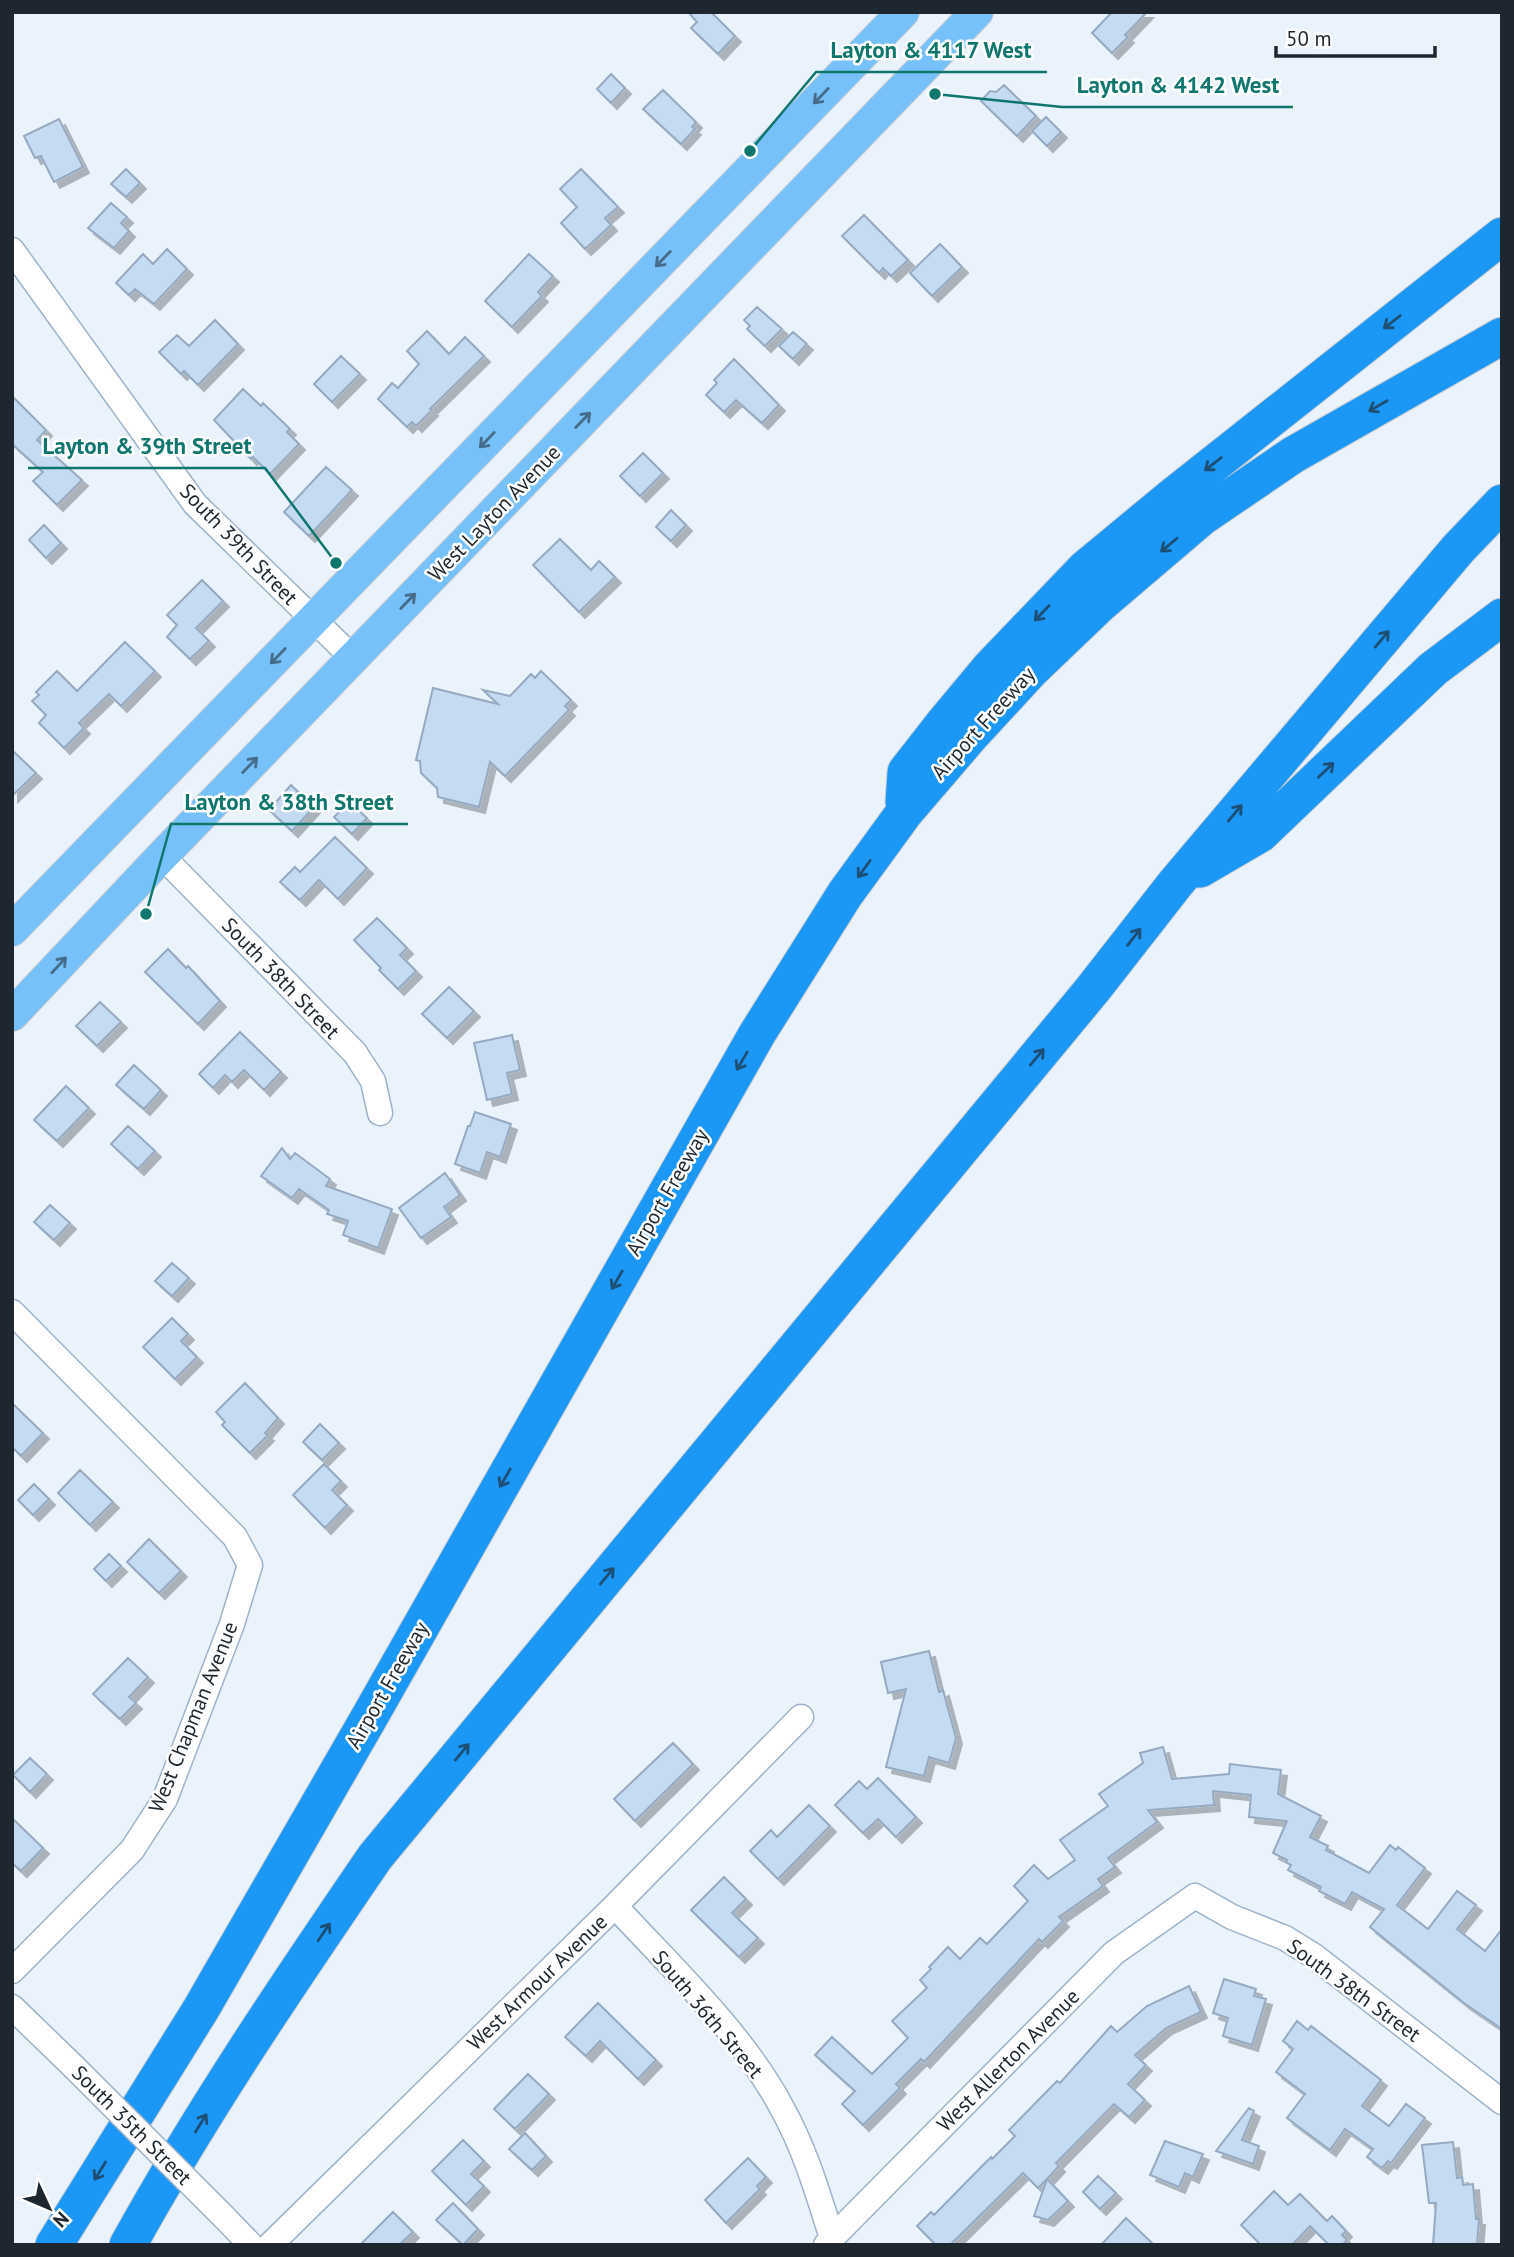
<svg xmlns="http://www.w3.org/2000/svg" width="1514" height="2257" font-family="'PT Sans',sans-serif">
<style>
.building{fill:#c5dbf2;stroke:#95aac0;stroke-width:2;filter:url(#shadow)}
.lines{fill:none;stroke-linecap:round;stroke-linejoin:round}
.minor-casing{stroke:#9db3c9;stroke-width:27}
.major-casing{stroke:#cecfd1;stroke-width:34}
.highway-casing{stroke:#cecfd1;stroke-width:39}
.minor{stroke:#fff;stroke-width:24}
.major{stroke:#76c1f9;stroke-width:32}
.highway{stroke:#1b97f5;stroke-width:37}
.minor-bridge-casing{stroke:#9db3c9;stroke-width:27;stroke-linecap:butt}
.minor-bridge{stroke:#fff;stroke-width:24}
.oneway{stroke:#466c8a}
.oneway2{stroke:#1d4e74}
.labels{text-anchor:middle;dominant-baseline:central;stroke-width:5;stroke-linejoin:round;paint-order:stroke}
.street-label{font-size:21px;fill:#1e272f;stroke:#fff}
.leader{fill:none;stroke:#0f766e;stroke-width:2.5}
.callout-dot{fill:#0f766e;stroke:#fff;stroke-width:2.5}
.callout-label{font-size:23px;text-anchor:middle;font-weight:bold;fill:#0f766e;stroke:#fff;stroke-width:5;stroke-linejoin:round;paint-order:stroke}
</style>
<defs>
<filter id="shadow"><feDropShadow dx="6" dy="6" stdDeviation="0" flood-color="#0004"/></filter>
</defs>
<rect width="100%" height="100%" fill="#eaf3fc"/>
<path class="building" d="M688,12H711L735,36L718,54L691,28L697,22Z
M1112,12H1147L1125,35L1128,37L1112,53L1092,33Z
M611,74L625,88L611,103L597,89Z
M1004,85L1036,116L1017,136L981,101L990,91L996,92Z
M663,90L696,122L692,127L695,129L681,144L643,109Z
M1046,117L1061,132L1047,146L1032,131Z
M59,119L83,167L54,182L41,156L35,158L24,136Z
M126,169L140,183L126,197L111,184Z
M581,169L618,207L605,218L611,225L585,249L561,223L577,207L560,189Z
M111,203L127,217L121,223L129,231L114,248L88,228Z
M864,215L908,260L891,276L883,268L879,273L842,236Z
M940,244L962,267L932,296L910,273Z
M167,249L187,269L154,304L135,289L129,295L116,283L143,254L153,264Z
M529,254L553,276L538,292L542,296L512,327L485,301Z
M757,307L782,329L765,346L747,329L750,326L744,320Z
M215,320L238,344L198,385L184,371L181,374L159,352L177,335L189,346Z
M427,331L449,354L465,337L484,356L430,409L432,410L416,426L412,422L407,427L378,399L392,383L398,388L419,364L407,351Z
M793,332L807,344L793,359L779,346Z
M341,356L360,374L332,402L314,384Z
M734,359L779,405L762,423L736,400L724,412L706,395L717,383L714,380Z
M243,389L261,406L263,403L290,429L287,432L299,444L270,474L253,457L251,459L214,420Z
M12,396L46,430L37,440L82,480L57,505L33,481L43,472L12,444Z
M643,453L663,473L640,496L620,476Z
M326,467L352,490L309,536L284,512Z
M671,510L686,525L671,541L656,527Z
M44,525L61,543L46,558L29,540Z
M560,539L591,570L599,561L615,577L579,612L533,565Z
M202,580L223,601L196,628L209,641L190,659L167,637L177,625L167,615Z
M125,642L155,671L121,706L109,694L79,723L84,728L64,748L39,723L46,715L32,701L39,695L36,692L57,671L77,691Z
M541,671L571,700L565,706L569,710L505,776L490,762L479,807L438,797L437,788L421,773L420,761L416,760L433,688L498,704L483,690L510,696L531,674L535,678Z
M12,750L36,773L12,796Z
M291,785L314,807L292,831L269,810Z
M349,802L367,818L352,834L334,817Z
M335,837L367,868L338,899L319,880L300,900L280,882L295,867L300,872Z
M377,918L407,948L400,955L416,971L398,989L379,970L381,968L354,940Z
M168,949L186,968L188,966L220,1001L198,1024L145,972Z
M449,987L474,1011L447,1038L422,1014Z
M100,1002L121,1022L97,1046L76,1026Z
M240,1032L281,1072L264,1090L244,1070L232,1082L225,1075L213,1088L199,1074Z
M512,1035L520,1070L507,1073L512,1094L487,1100L474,1043Z
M134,1065L161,1090L144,1109L116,1085Z
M66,1086L89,1108L57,1141L34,1120Z
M475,1112L511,1124L500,1157L487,1152L480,1173L455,1164L468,1126H470Z
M128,1126L155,1151L138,1169L111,1144Z
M282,1148L290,1159L295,1153L330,1179L326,1186L392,1209L378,1248L343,1235L348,1221L327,1214L329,1210L299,1189L292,1198L261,1176Z
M445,1173L460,1195L444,1207L451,1217L421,1238L399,1208Z
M50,1205L70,1223L54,1240L34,1222Z
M172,1263L189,1278L172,1296L155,1281Z
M172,1318L188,1334L181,1341L197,1357L175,1379L143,1347Z
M245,1383L278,1418L265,1433L268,1435L250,1453L222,1425L225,1422L216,1412Z
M12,1403L43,1433L21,1456L12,1447Z
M320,1424L339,1443L322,1460L303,1442Z
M324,1464L341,1481L332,1490L347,1505L325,1528L293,1495Z
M80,1470L113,1502L90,1525L58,1493Z
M34,1484L49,1499L33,1515L18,1500Z
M149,1539L181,1571L159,1593L127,1562Z
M109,1554L121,1566L106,1581L94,1569Z
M929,1651L939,1692L943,1690L956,1738L949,1763L929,1757L924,1776L886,1767L906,1689L888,1693L881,1662Z
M128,1658L148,1677L129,1697L136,1703L120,1719L93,1694Z
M673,1743L693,1764L635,1821L614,1799Z
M1163,1747L1172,1779L1229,1774L1230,1764L1281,1770L1278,1794L1321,1816L1310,1837L1328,1846L1326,1850L1369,1873L1390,1845L1396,1850L1398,1847L1425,1868L1397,1905L1428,1929L1457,1891L1476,1905L1457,1929L1485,1951L1502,1929V2029L1464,2003L1370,1927L1384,1909L1352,1892L1345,1904L1319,1891L1321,1887L1288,1870L1291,1865L1286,1862L1287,1860L1273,1853L1287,1821L1249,1817L1251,1795L1213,1791L1214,1805L1148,1810L1157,1822L1108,1858L1115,1867L1098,1879L1103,1886L1059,1917L1063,1921L1042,1942L1039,1939L924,2062L921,2059L896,2084L900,2088L863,2125L842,2104L855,2091L815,2055L832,2037L872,2074L908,2038L892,2021L927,1988L920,1980L931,1969L929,1967L948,1947L960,1959L980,1938L987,1944L1028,1901L1014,1886L1034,1865L1048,1879L1075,1860L1060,1840L1108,1806L1099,1794L1143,1763L1140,1753Z
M30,1758L47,1774L30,1792L13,1775Z
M878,1778L916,1817L896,1837L878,1819L863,1833L835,1805L859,1781L867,1789Z
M809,1805L830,1826L778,1879L750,1851L771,1830L777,1837Z
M12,1818L43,1848L21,1871L12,1863Z
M724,1877L746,1899L732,1913L758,1938L739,1957L691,1910Z
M1224,1979L1256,1989L1254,1996L1266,1999L1252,2045L1223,2036L1228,2018L1213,2013Z
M1189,1986L1201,2012L1166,2028L1135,2055L1146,2065L1128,2084L1145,2100L1129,2117L1114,2104L1056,2163L1059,2166L1047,2179L1068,2201L1048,2220L1034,2216L1047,2179L1038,2188L1023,2173L950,2245H936L917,2226L931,2212L934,2215L991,2157L992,2159L1015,2136L1009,2130L1057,2081L1060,2083L1111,2026L1117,2032L1147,2006Z
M598,2003L656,2060L638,2079L600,2041L586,2056L565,2037Z
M1297,2021L1308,2030L1311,2026L1381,2080L1362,2106L1389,2126L1406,2104L1425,2118L1391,2163L1388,2161L1382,2168L1367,2157L1373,2149L1345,2129L1330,2150L1287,2118L1305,2094L1276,2072L1293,2049L1283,2041Z
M528,2074L549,2094L515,2129L494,2109Z
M1249,2108L1254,2111L1242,2140L1259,2146L1253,2164L1216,2151Z
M525,2133L546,2156L532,2170L509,2149Z
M463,2140L484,2161L471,2174L484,2186L466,2205L432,2171Z
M1165,2141L1203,2154L1193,2177L1185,2173L1179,2187L1150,2175Z
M1453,2142L1457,2178L1462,2177L1463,2185L1473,2184L1476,2219H1479L1477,2245H1433L1436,2203H1429L1422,2145Z
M748,2158L766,2177L757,2186L760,2189L726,2223L705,2200Z
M1098,2176L1116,2193L1100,2209L1083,2192Z
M1274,2191L1288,2205L1300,2194L1327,2221L1332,2216L1346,2231L1342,2235L1347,2240L1342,2245H1329L1310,2226L1292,2245H1261L1241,2225Z
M453,2203L478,2229L463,2245L436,2220Z
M393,2212L413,2232L399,2245H360Z
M1126,2218L1154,2245H1101Z"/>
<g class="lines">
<defs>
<path id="minor" d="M12,250L195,504L353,658
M162,856L355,1053L373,1081L380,1113
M12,1312L235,1537L250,1565L232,1624L165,1799L132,1850L12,1971
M615,1906C672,1968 743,2034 782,2108C805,2149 818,2194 832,2238L826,2245
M12,2007L74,2067
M224,2217L251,2245
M832,2238L1114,1953L1195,1896L1232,1917L1285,1938L1314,1956L1502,2102
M270,2245L615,1906L801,1717"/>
<path id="major" d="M12,930L903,12
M12,1015L162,856L977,12"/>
<path id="highway" d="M904,802L906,772L945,722L990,668L1085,569L1172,497L1502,236
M1200,869L1260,834L1433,669L1502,617
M54,2245L201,2009L370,1716L757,1034L845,894L904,813L970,736L1030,671L1100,604L1202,517L1293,455L1502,336
M128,2245C202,2111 289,1983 375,1857L1093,989L1175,884L1458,549L1502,503"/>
</defs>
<use href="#minor" class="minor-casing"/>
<use href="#major" class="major-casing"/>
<use href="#highway" class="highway-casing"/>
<use href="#minor" class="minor"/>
<use href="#major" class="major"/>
<use href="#highway" class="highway"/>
<defs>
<path id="minor-bridge" d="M74,2067L224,2217"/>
</defs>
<use href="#minor-bridge" class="minor-bridge-casing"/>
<use href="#minor-bridge" class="minor-bridge"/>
</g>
<defs><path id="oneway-shaft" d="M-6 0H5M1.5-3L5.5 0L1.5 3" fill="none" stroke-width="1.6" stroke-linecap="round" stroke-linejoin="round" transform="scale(1.75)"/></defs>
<g class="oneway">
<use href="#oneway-shaft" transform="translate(821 96) rotate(134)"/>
<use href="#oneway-shaft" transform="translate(663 259) rotate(134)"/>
<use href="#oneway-shaft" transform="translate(583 420) rotate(-46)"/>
<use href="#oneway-shaft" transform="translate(487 440) rotate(134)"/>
<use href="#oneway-shaft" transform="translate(408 601) rotate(-46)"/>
<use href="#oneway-shaft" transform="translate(278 656) rotate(134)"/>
<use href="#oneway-shaft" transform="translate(250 765) rotate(-46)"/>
<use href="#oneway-shaft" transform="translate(59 965) rotate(-47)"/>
</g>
<g class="oneway2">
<use href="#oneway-shaft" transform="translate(1392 322) rotate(142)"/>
<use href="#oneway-shaft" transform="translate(1378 406) rotate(150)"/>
<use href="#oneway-shaft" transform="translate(1213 464) rotate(142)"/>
<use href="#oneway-shaft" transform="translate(1169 545) rotate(140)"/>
<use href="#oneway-shaft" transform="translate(1042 613) rotate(134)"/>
<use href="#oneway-shaft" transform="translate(1382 639) rotate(-50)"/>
<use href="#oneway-shaft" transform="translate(1326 770) rotate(-44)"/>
<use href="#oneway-shaft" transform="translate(1235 813) rotate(-50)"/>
<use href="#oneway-shaft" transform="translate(864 869) rotate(126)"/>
<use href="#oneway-shaft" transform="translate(1134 937) rotate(-52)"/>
<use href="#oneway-shaft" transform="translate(1037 1057) rotate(-50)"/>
<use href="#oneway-shaft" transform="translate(742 1061) rotate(120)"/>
<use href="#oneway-shaft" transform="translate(617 1280) rotate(120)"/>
<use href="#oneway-shaft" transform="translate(505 1478) rotate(120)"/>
<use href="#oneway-shaft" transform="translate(607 1576) rotate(-50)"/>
<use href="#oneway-shaft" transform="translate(462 1752) rotate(-50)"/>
<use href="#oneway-shaft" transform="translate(324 1932) rotate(-56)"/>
<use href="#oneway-shaft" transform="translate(201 2123) rotate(-58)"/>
<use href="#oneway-shaft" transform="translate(100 2171) rotate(122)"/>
</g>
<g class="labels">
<g class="street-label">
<text transform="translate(494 513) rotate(-46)">West Layton Avenue</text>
<text transform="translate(239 544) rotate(46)">South 39th Street</text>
<text transform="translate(983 723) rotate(-48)">Airport Freeway</text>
<text transform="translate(281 978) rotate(46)">South 38th Street</text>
<text transform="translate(667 1192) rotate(-60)">Airport Freeway</text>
<text transform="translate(387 1685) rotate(-60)">Airport Freeway</text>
<text transform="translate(193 1717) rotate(-68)">West Chapman Avenue</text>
<text transform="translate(537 1982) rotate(-44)">West Armour Avenue</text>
<text transform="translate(1354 1990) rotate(36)">South 38th Street</text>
<text transform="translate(708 2014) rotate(50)">South 36th Street</text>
<text transform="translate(1008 2060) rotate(-45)">West Allerton Avenue</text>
<text transform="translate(132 2125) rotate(45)">South 35th Street</text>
</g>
</g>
<path class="leader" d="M750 151L816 72H1047M935 94L1062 107H1293M336 563L265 468H28M146 914L171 824H408"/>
<g class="callout-dot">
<circle cx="750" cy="151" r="7"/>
<circle cx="935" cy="94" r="7"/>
<circle cx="336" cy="563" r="7"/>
<circle cx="146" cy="914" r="7"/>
</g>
<g class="callout-label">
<text x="931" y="58">Layton &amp; 4117 West</text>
<text x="1178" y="93">Layton &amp; 4142 West</text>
<text x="147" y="454">Layton &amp; 39th Street</text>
<text x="289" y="810">Layton &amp; 38th Street</text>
</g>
<rect width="1514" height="2257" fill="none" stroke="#1e272f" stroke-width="28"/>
<g transform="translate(49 2208) rotate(134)" stroke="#ffffff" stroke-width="5" paint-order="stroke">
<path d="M0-5L12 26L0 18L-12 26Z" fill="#1e272f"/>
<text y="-10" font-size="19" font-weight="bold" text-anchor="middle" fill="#1e272f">N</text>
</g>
<path d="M1276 46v10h159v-10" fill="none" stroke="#1e272f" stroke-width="3.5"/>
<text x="1286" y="46" font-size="21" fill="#1e272f" stroke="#ffffff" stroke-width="5" paint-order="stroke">50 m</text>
</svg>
